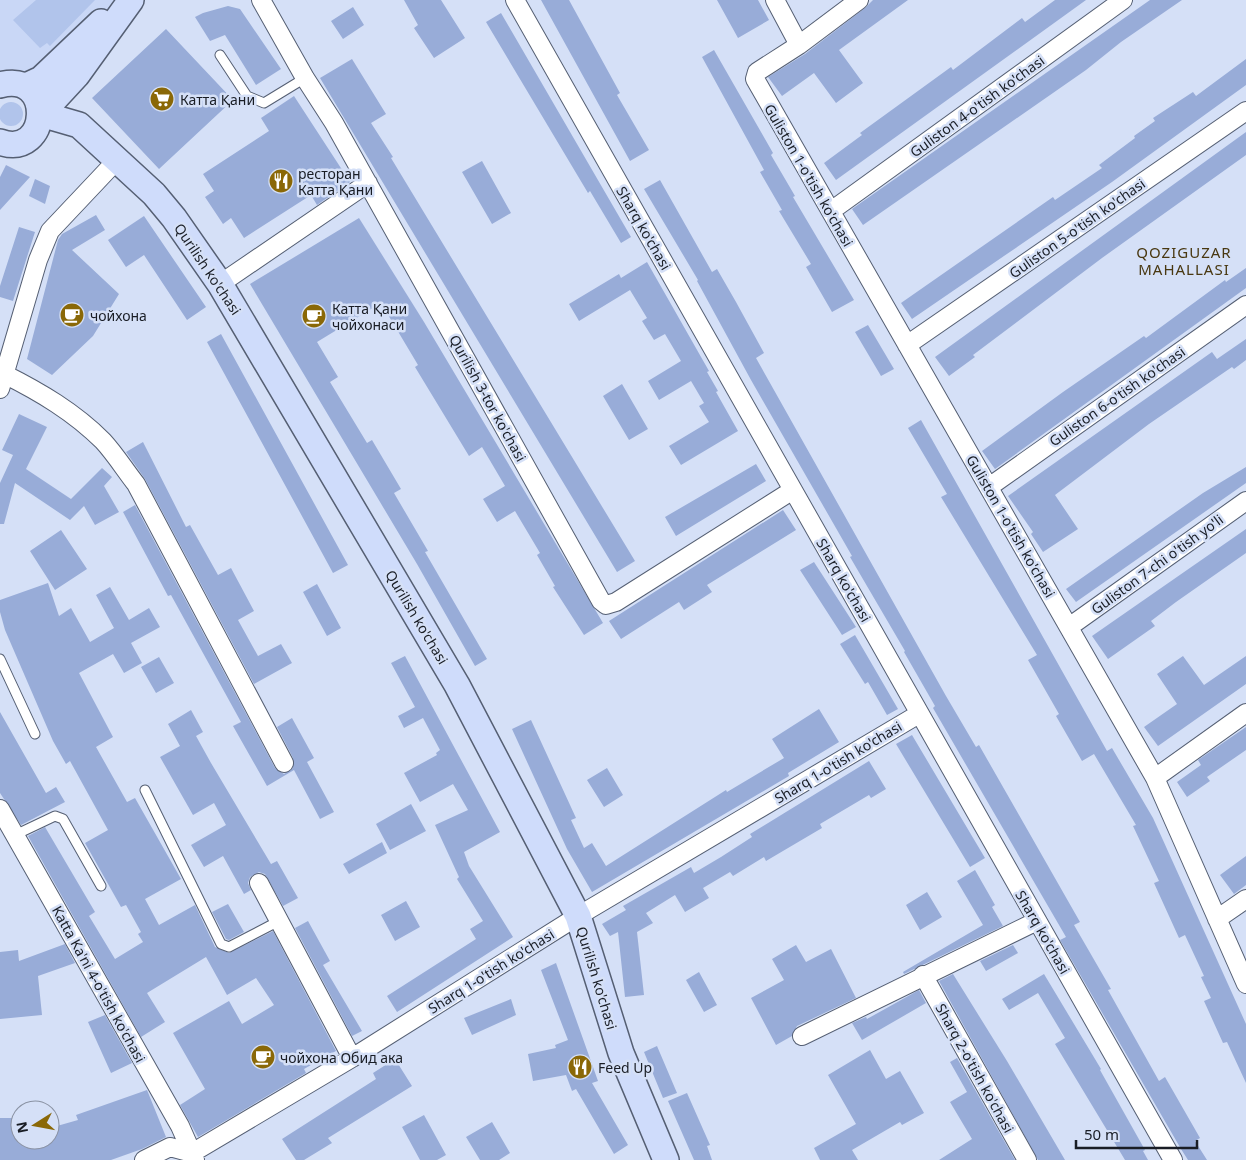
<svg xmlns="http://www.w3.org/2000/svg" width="1246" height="1160" font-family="'Noto Sans',sans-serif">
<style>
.built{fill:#c9d7f6}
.green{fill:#b1c4eb}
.building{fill:#98acd8}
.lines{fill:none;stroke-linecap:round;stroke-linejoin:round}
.lane-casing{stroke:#555f73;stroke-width:11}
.street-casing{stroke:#555f73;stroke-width:20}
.secondary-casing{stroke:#555f73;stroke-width:28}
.lane{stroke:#fff;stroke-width:9}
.street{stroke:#fff;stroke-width:18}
.secondary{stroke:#cfdcfb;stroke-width:25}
.labels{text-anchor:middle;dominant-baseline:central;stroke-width:5;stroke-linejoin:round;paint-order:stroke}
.poi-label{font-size:14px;fill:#191d25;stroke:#d5e0f7;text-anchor:start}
.street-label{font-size:14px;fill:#191d25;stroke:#d5e0f7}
.neighbourhood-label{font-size:15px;letter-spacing:1px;fill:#493811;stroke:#d5e0f7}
</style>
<rect width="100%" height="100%" fill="#d5e0f7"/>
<path class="built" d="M0,0H125L41,79L0,74Z"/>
<path class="green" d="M36,0H95L50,46L47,43L40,48L13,20Z
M-1 114a12 12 0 1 1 24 0a12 12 0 1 1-24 0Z"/>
<path class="building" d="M404,0H441L465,38L434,58L414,28L418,25Z
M541,0H569L620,93L617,95L649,150L630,161Z
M717,0H758L769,20L738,38Z
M873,0H908L839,50L863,83L836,103L814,73L782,96L768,77L805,54L865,8Z
M1055,0H1086L836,180L824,163L862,135L860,133L951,67L953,70L1022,18L1025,22Z
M1150,0H1182L1121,42L1086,70L863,225L852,209Z
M228,6L240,9L281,69L256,85L225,35L210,41L195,17L203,13Z
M353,7L364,25L343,39L331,21Z
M501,13L631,237L621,243L590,191L588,193L486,22Z
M166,29L233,100L159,169L92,98Z
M714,50L773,153L771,155L795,196L793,197L854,300L832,312L806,267L811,264L779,211L782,210L760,172L764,170L702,57Z
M352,59L386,114L371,123L393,157L391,158L635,561L617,572L320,78Z
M1246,59V85L1112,182L912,319L901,303L1053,197L1055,200L1102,168L1099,165L1135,138L1134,136L1155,121L1153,118L1193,92L1196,96Z
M294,96L350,182L317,205L311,195L244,238L231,218L223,224L205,197L214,191L203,174L269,131L261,118Z
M1246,132V155L1102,258L973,355L975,357L949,376L935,357Z
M482,161L511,213L492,224L462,172Z
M6,165L30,177L0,210V177Z
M35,179L50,186L45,204L29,196Z
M660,180L712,272L717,269L736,302L764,353L756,358L946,696L976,747L979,745L1080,922L1074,925L1111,989L1108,990L1159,1081L1165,1077L1200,1138L1195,1141L1207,1160H1188L1181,1149L1060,940L1066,937L933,708L935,706L904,652L905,651L850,557L852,556L751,380L697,281L698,280L644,189Z
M96,215L105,230L72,250L119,294L93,336L52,375L27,359L58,240L62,234Z
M144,216L206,307L187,320L144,255L126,267L108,240Z
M359,218L424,322L603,623L584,635L553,587L555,586L537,555L540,553L515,511L497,522L483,499L505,486L482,447L469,456L415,367L418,365L381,303L317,342L338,377L330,382L367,443L372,440L401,489L394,493L428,551L425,552L487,659L475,666L417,564L250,284Z
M19,227L35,232L13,301L0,297V286Z
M647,262L709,371L707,372L718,391L716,392L738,431L681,465L669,446L709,422L699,406L704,403L691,381L659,400L648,381L681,361L665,334L654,340L642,321L647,318L630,290L579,321L569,304L619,274L621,278Z
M1246,268V288L995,469L982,451L1063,392L1144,336L1146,338L1225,280L1226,282Z
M868,325L894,369L881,376L855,332Z
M221,334L348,565L333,573L207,342Z
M1246,339V360L1234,369L1232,367L1149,424L1055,495L1078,529L1043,552L1031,534L1033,532L1008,496L1212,352L1217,359Z
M622,384L648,429L629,440L603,396Z
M19,414L47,427L26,469L71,499L102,468L112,477L104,486L119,512L95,525L84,506L70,520L15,483L4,524H0V483L13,455L2,450Z
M921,420L1107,751L1112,748L1153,818L1246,1024V1083L1227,1042L1223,1043L1204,1001L1211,998L1201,977L1204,976L1185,935L1179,938L1154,883L1159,881L1133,826L1136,825L1094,754L1082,761L1056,716L1059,714L1028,660L1037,655L941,497L947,494L908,428Z
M143,442L186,527L190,525L218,575L231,568L254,611L238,620L258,656L281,644L292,663L254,684L145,479L126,452Z
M756,464L766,481L676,536L665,517Z
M1246,467V483L1076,602L1066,589L1203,493Z
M135,505L275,768L284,774L293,768V758L277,727L292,718L314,758L307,762L334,812L320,819L294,770L267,786L233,726L241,722L171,595L168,596L123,512Z
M783,510L796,530L707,585L712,592L684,610L679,602L621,639L609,621Z
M1246,529V553L1176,602L1151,621L1155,626L1108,659L1092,636Z
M61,530L87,569L55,590L30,551Z
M814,562L856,627L842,635L800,570Z
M48,583L59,616L71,608L90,642L114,628L96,595L110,587L129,620L149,608L160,627L131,643L142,663L124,673L113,654L79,673L113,737L96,747L127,802L135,798L181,879L145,899L159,925L195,905L215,947L229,953L273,931L336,1051L304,1069L306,1073L198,1137L180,1105L205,1089L173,1033L229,1001L242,1024L274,1005L256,978L227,995L206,957L147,993L165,1022L141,1037L28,836L45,827L95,912L89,916L115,959L143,942L138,934L141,932L126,905L121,907L85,843L108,830L70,761L66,764L53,741L5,630L0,612V600Z
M317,584L341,628L327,636L303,592Z
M855,635L898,709L887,715L868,682L865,684L840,644Z
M405,656L500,832L464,852L469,866L513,937L397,1012L387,996L476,939L470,929L483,921L457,879L459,877L435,825L468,810L453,784L420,802L404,773L437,755L436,753L440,750L423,718L404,728L398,716L415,707L391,663Z
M1183,656L1204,685L1246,656V684L1158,746L1144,727L1177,704L1157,674Z
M159,657L174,683L156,693L141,667Z
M819,709L839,742L788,773L789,776L592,892L567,849L512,729L531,720L576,818L571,820L584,848L592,843L606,866L726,790L727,792L784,758L772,739Z
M191,710L203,732L196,736L211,763L271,864L277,861L298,898L283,906L265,874L259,872L250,877L248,883L251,890L244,894L223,856L204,867L191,845L226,825L214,803L193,815L160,757L180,746L168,724Z
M0,712L46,793L56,787L65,802L21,825L0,793Z
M1246,727V750L1207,777L1210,781L1187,797L1177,782L1201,765L1198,760Z
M912,735L985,858L970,867L896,744Z
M869,761L886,789L871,798L869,795L820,824L822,828L766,861L764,857L733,876L730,872L703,888L709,898L685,912L675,895L646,913L653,923L637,932L644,995L625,997L618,932L610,936L602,924L626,910L623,906L691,867L694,873L721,857L752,837L750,834Z
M607,768L623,795L604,807L587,780Z
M411,804L426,831L390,850L376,824Z
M382,842L387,853L349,874L343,864Z
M1246,856V885L1234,894L1220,875Z
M975,870L995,905L992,907L1003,926L904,974L903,972L983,925L957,881Z
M927,892L942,917L920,930L906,905Z
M406,901L420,927L395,941L381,915Z
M228,904L244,932L229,940L226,939L212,912Z
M308,921L330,961L323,965L362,1031L352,1036L295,928Z
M65,944L75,963L38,976L42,1015L0,1019V952L18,950L19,961Z
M796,945L806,962L831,949L856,998L797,1026L792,1036L776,1045L751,998L784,980L772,959Z
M1013,945L1018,953L986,971L980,961Z
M556,963L598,1081L592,1083L628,1145L614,1154L576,1089L572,1091L566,1075L533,1081L528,1054L556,1048L555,1045L568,1040L541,970Z
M699,972L717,1005L704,1012L686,980Z
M953,974L1007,1061L1065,1160H1038L939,981Z
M1044,974L1101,1069L1100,1070L1145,1150L1143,1151L1148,1160H1125L1055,1044L1065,1038L1038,993L1009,1010L1002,999Z
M919,990L926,1003L862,1040L852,1023L866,1017L867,1019Z
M511,999L516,1015L472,1035L464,1018Z
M105,1015L132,1063L111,1073L88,1022Z
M657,1046L677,1093L663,1098L644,1052Z
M870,1050L886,1079L900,1071L924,1113L902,1125L900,1122L852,1150L858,1160H820L814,1148L856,1124L828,1075Z
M957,1058L1015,1160H939L972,1139L950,1102L967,1092L950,1062Z
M395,1059L412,1086L328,1138L332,1143L304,1160H296L282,1139L376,1079L373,1073Z
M147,1090L166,1137L142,1149L111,1160H0V1118H20V1140H50V1128L78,1120L76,1115Z
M687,1093L710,1145L707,1146L712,1160H694L668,1101Z
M424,1115L446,1155L437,1160H420L402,1127Z
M492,1122L510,1153L499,1160H480L466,1137Z"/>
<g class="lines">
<defs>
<path id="lane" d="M220,55L247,96L264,103L305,78
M0,659L35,734
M145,790L221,944L229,947L279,921
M15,835L55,816L63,819L101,886"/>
<path id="street" d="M261,0L305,78L334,123L601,601L606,605L616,602L793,490
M515,0L1173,1160
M775,0L799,45
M859,0L799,45L757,72L755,79L1155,778L1246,984
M831,211L1123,0
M220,284L368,183
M907,345L1246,111
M4,374C40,392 74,412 103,441C115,454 125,470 136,484L284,763
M0,389L38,260L50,231L117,160
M989,487L1246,305
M1069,627L1246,501
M1155,778L1246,713
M0,809L180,1126L195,1160
M259,883L352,1058
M1217,919L1246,899
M923,975L1027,1160
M802,1036L1037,921
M144,1160L170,1147L192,1153L352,1058L578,916L919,714"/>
<path id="secondary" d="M0,85C55,70 50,160 0,142
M26,86L41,79L101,22
M41,114L79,125L154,194L174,218L220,284L457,685L578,916L621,1053L666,1160
M41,114L77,75L131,0"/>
</defs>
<use href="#lane" class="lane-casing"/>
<use href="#street" class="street-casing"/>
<use href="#secondary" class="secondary-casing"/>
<use href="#lane" class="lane"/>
<use href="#street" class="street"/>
<use href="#secondary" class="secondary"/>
</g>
<defs>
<symbol id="supermarket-disc" viewBox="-11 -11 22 22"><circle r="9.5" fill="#8a6807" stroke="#d5e0f7"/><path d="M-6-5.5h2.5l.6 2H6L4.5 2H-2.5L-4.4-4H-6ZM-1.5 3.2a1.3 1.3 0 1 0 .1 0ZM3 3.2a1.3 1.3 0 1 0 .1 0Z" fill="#fff"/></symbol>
<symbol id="restaurant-disc" viewBox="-11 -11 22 22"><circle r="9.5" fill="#8a6807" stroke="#d5e0f7"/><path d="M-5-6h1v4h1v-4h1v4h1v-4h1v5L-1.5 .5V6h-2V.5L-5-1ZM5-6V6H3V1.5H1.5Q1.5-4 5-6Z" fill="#fff"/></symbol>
<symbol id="cafe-disc" viewBox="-11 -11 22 22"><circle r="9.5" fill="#8a6807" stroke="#d5e0f7"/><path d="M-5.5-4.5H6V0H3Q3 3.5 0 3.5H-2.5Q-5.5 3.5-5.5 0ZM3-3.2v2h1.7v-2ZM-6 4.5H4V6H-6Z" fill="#fff"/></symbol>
</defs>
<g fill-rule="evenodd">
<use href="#supermarket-disc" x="148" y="85" width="28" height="28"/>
<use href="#restaurant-disc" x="267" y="167" width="28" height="28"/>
<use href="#cafe-disc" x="58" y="301" width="28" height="28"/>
<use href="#cafe-disc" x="300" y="302" width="28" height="28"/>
<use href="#cafe-disc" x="249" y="1043" width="28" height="28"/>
<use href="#restaurant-disc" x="566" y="1053" width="28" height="28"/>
</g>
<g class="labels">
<g class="poi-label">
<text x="180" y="99">Катта Қани</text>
<text x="298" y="173">ресторан<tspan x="298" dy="16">Катта Қани</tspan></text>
<text x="332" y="308">Катта Қани<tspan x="332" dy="16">чойхонаси</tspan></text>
<text x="90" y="315">чойхона</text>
<text x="280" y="1057">чойхона Обид ака</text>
<text x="598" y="1067">Feed Up</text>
</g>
<g class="street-label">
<text transform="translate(977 106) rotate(-36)">Guliston 4-o'tish ko'chasi</text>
<text transform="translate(809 175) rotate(60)">Guliston 1-o'tish ko'chasi</text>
<text transform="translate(644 228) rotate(60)">Sharq ko'chasi</text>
<text transform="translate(1077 228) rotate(-35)">Guliston 5-o'tish ko'chasi</text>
<text transform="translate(208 269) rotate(56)">Qurilish ko'chasi</text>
<text transform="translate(1117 396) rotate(-35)">Guliston 6-o'tish ko'chasi</text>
<text transform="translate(488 398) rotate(61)">Qurilish 3-tor ko'chasi</text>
<text transform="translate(1011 526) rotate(60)">Guliston 1-o'tish ko'chasi</text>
<text transform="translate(1157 564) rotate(-36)">Guliston 7-chi o'tish yo'li</text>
<text transform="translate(844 580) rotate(60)">Sharq ko'chasi</text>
<text transform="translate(417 617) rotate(59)">Qurilish ko'chasi</text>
<text transform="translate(838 762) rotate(-31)">Sharq 1-o'tish ko'chasi</text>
<text transform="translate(1043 932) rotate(60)">Sharq ko'chasi</text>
<text transform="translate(491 971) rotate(-32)">Sharq 1-o'tish ko'chasi</text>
<text transform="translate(597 978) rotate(73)">Qurilish ko'chasi</text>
<text transform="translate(99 984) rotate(61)">Katta Ka'ni 4-o'tish ko'chasi</text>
<text transform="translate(975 1068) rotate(61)">Sharq 2-o'tish ko'chasi</text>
</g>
<g class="neighbourhood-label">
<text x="1184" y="252">QOZIGUZAR<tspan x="1184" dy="17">MAHALLASI</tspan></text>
</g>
</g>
<g transform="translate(35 1125) rotate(259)"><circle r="24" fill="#d5e0f7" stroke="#8a92a3"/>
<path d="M0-4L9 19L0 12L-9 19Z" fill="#8a6807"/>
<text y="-8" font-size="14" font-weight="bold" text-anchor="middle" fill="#191d25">N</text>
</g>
<path d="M1076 1140v8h121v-8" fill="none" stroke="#191d25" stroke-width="2.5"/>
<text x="1084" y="1140" font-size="15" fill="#191d25" stroke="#d5e0f7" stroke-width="4" paint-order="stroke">50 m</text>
</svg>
